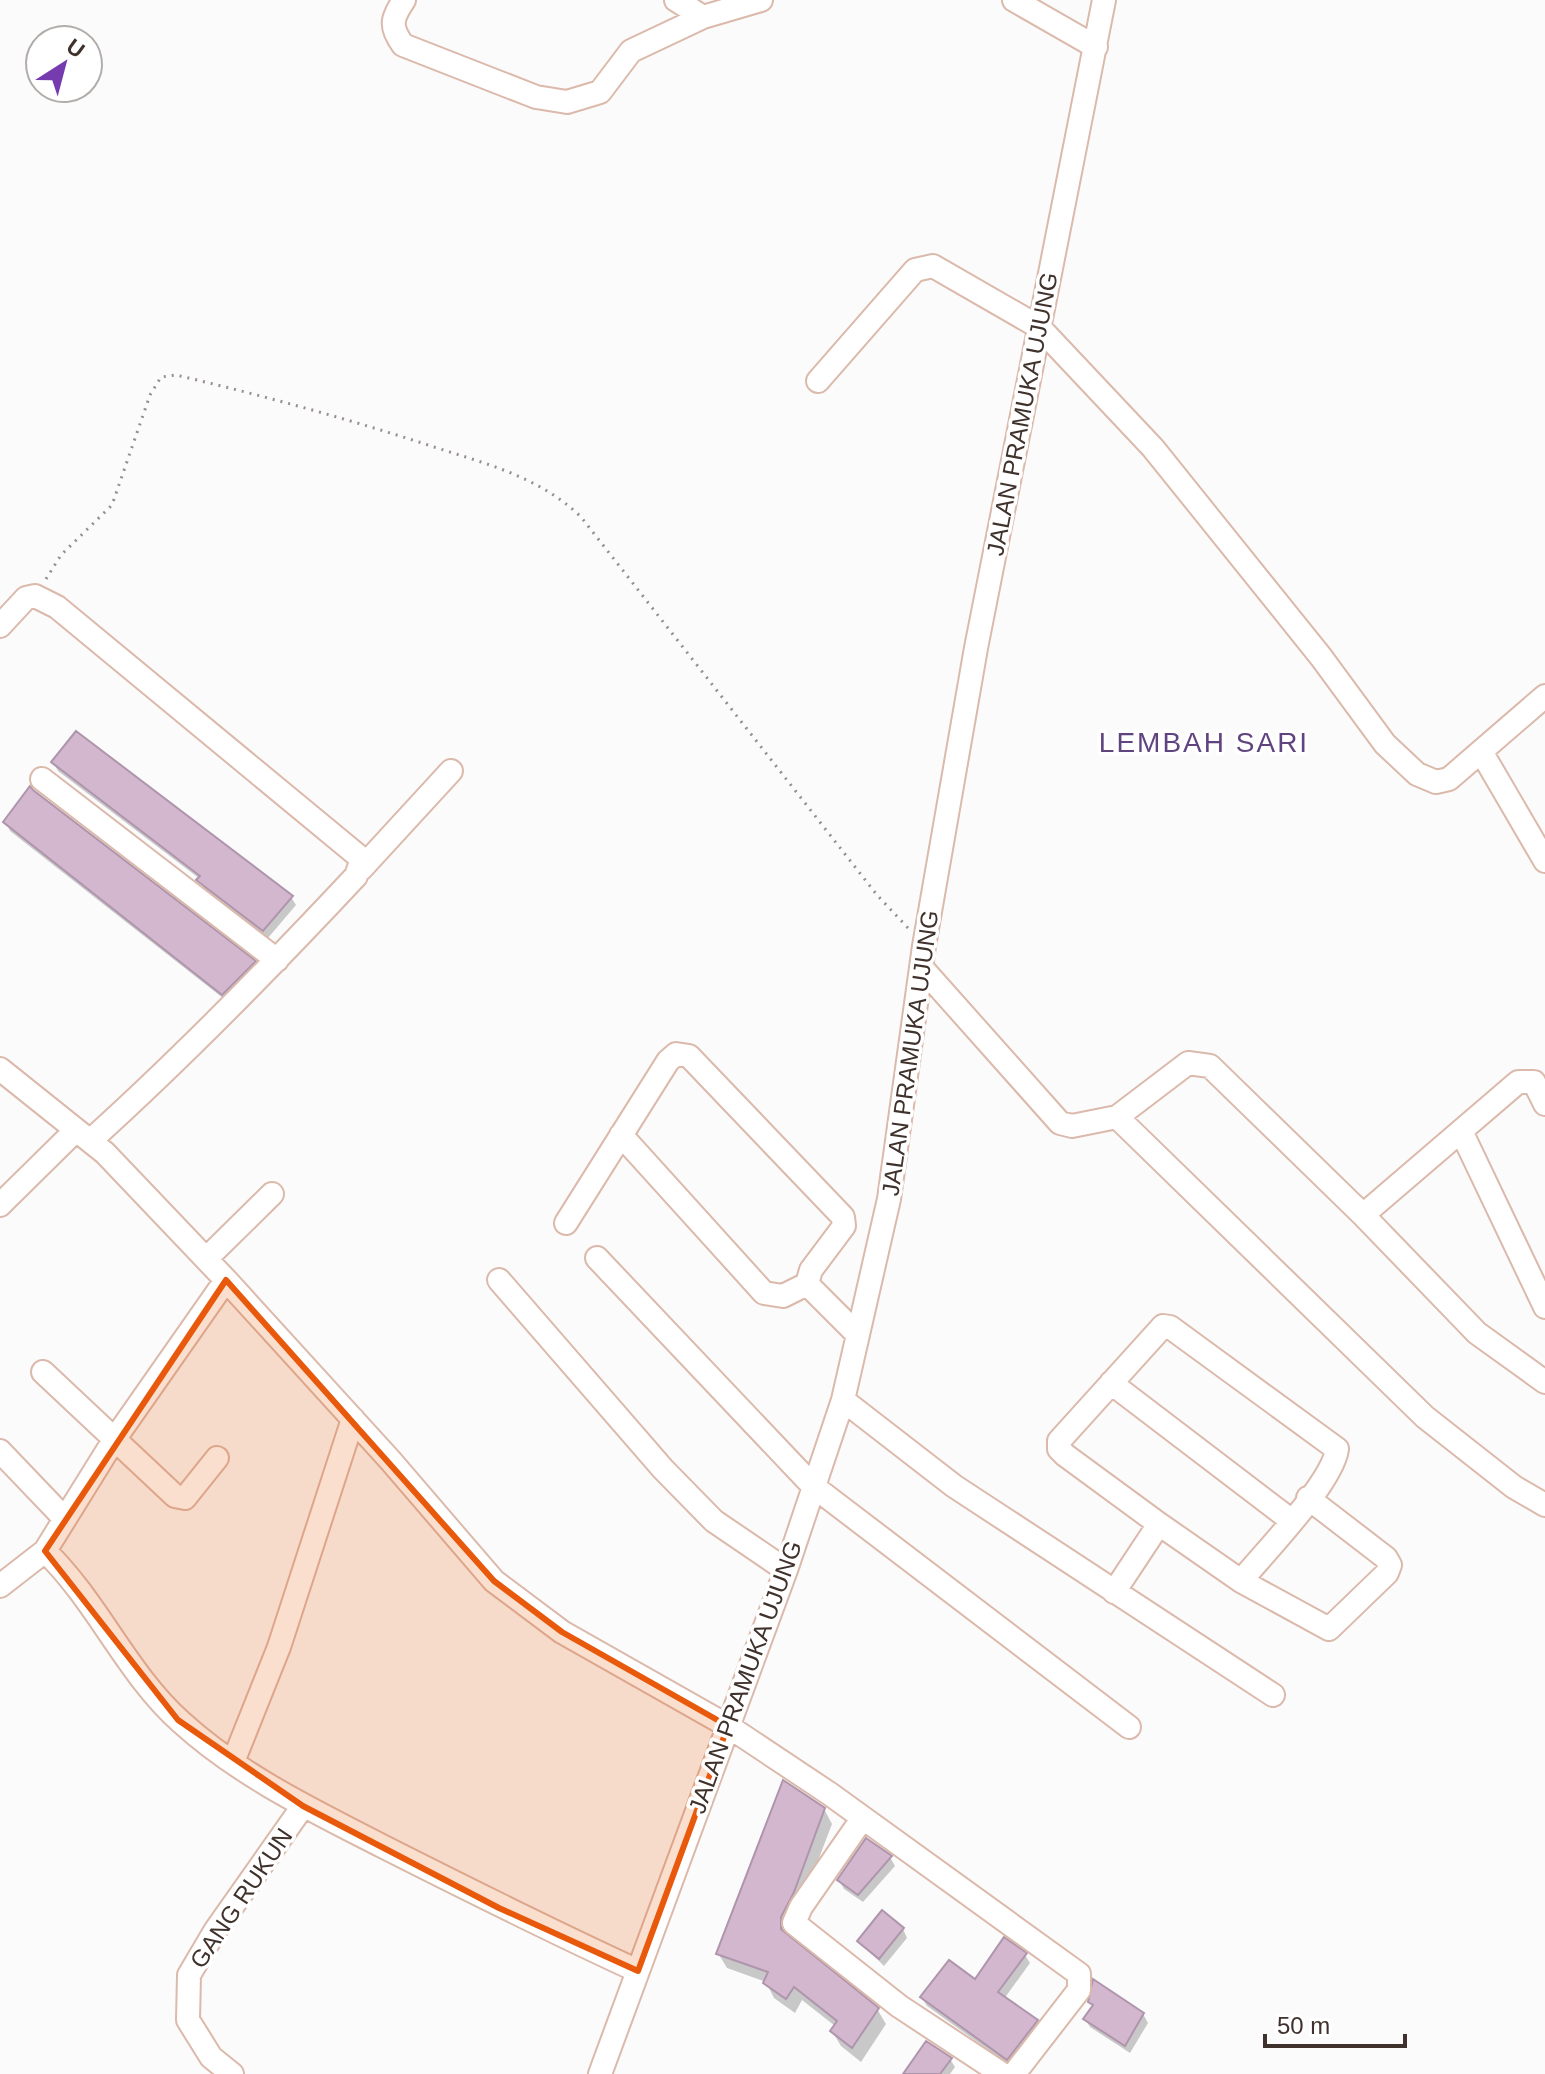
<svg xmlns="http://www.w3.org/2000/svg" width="1545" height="2074" font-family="Helvetica,sans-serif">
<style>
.shadow{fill:#0003}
.building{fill:#d2b7ce;stroke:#af95ac;stroke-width:2}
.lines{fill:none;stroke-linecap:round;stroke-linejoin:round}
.minor-casing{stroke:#dbb9ab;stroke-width:26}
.path{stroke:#968f8c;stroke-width:3;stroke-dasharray:2 6;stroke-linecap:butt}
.minor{stroke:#fff;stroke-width:22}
.marked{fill:#e8590c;fill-opacity:0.2;stroke:#e8590c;stroke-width:6;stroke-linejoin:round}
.labels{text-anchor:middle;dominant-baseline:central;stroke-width:7;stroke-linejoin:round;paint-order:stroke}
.street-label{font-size:24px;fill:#3f312b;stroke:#fff}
.quarter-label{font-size:28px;letter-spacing:2px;fill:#604480;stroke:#fff}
</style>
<rect width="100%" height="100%" fill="#fbfbfb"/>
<path class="shadow" d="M53,762L291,897L296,905L268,938L204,889L200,879L58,771Z
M6,822L254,962L259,971L228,1002L10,831Z
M824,1809L832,1824L789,1937L877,2009L886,2024L861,2062L841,2046L832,2031L835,2026L802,2000L795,2013L774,1998L766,1982L727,1968L718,1953Z
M890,1857L895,1866L863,1902L844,1889L839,1880Z
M903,1929L907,1938L884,1966L859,1941Z
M1025,1955L1030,1963L1004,1999L1037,2021L1041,2030L1012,2067L927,2006L922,1998L976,1982Z
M1090,2001L1143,2014L1148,2023L1130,2053L1090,2027L1085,2019L1093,2008Z
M950,2059L955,2067L950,2074H906Z"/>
<path class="building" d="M76,731L293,896L263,931L196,880L200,876L51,762Z
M30,786L33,790L256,961L222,995L3,822Z
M783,1780L825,1808L794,1892L781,1917V1929L879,2008L852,2048L830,2031L837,2021L794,1987L786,1999L763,1983L768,1972L716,1954Z
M866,1838L892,1856L858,1895L837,1880Z
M882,1910L904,1928L879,1959L857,1941Z
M1004,1937L1027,1953L998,1992L1038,2020L1007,2060L920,1997L949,1960L975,1979Z
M1093,1979L1144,2013L1125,2046L1083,2019L1093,2005L1088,2002Z
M926,2041L952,2058L940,2074H903Z"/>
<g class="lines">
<defs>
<path id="minor" d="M404,0C392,18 389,26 403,45L536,97L567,102L600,92L631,51L703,17
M676,0L703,17L761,0
M1014,0L1096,47
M818,381L915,270L933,266L1039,327L1153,448L1321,657L1385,744L1417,774L1436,782L1449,779L1545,696
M0,626L26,598L35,596L57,607L362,859L356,876C270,968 183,1057 90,1141
M1482,753L1545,861
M42,779L277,960
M361,869L451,771
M922,968L1060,1123L1072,1126L1117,1117L1425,1417L1514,1487L1545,1505
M0,1069L105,1153L226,1280L390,1460L494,1581L562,1632L728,1726L830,1794L1079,1974V1990L1014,2074
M1117,1117L1188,1063L1210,1066L1363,1215L1477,1333L1545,1382
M1461,1131L1545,1307
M621,1135L764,1293L783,1296L807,1284
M0,1205L76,1130
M1363,1215L1518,1082H1534L1545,1104
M566,1223L668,1061L676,1054L689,1056L843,1217L844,1226L811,1270L807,1284L858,1335
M597,1258L813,1486L1129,1727
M206,1259L272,1194
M499,1280L663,1469L714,1521L786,1570
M43,1372L175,1496L185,1498L217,1458
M1111,1383L1292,1521
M843,1400L954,1486L1273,1695
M0,1451L64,1518
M1159,1524L1065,1455L1059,1449V1441L1163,1326L1170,1327L1337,1449C1333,1482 1264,1553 1241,1581
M45,1551L114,1440L226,1280
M0,1586L45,1551C97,1601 127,1674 181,1722C239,1775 312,1810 382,1846C467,1889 551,1931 638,1971
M1114,1592L1159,1524L1241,1581L1329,1629L1387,1573L1390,1565L1386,1558L1308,1498
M233,1762L279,1647L353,1419
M862,1819L801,1907L794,1923L899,2006L1002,2074
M232,2074L211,2057L188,2020L189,1975L215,1931L303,1806
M600,2074L786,1570L843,1400L889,1199L924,946L976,648L1104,0"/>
</defs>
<use href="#minor" class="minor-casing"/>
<path class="path" d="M46,579L61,555L112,505L150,395L161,377L176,375C261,395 345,418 428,445C483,463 539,476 581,517L877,895L908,928"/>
<use href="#minor" class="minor"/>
</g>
<path class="marked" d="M226,1280L494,1581L562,1632L728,1726L638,1971L499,1908L303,1806L178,1720L45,1551Z"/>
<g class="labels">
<g class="street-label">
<text transform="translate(1022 414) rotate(-79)">JALAN PRAMUKA UJUNG</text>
<text transform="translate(910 1053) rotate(-82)">JALAN PRAMUKA UJUNG</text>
<text transform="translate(745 1677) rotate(-70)">JALAN PRAMUKA UJUNG</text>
<text transform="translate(241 1898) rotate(-56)">GANG RUKUN</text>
</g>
<g class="quarter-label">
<text x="1204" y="742">LEMBAH SARI</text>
</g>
</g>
<g transform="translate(64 64) rotate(36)"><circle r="38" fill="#ffffff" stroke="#b2adaa" stroke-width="2"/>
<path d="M0-6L14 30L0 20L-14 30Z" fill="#773bb0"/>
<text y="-12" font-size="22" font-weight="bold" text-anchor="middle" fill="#3f312b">U</text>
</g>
<path d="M1265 2034v12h140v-12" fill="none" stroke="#3f312b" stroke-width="4"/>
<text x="1277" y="2034" font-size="24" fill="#3f312b" stroke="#ffffff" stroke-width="6" paint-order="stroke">50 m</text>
</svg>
